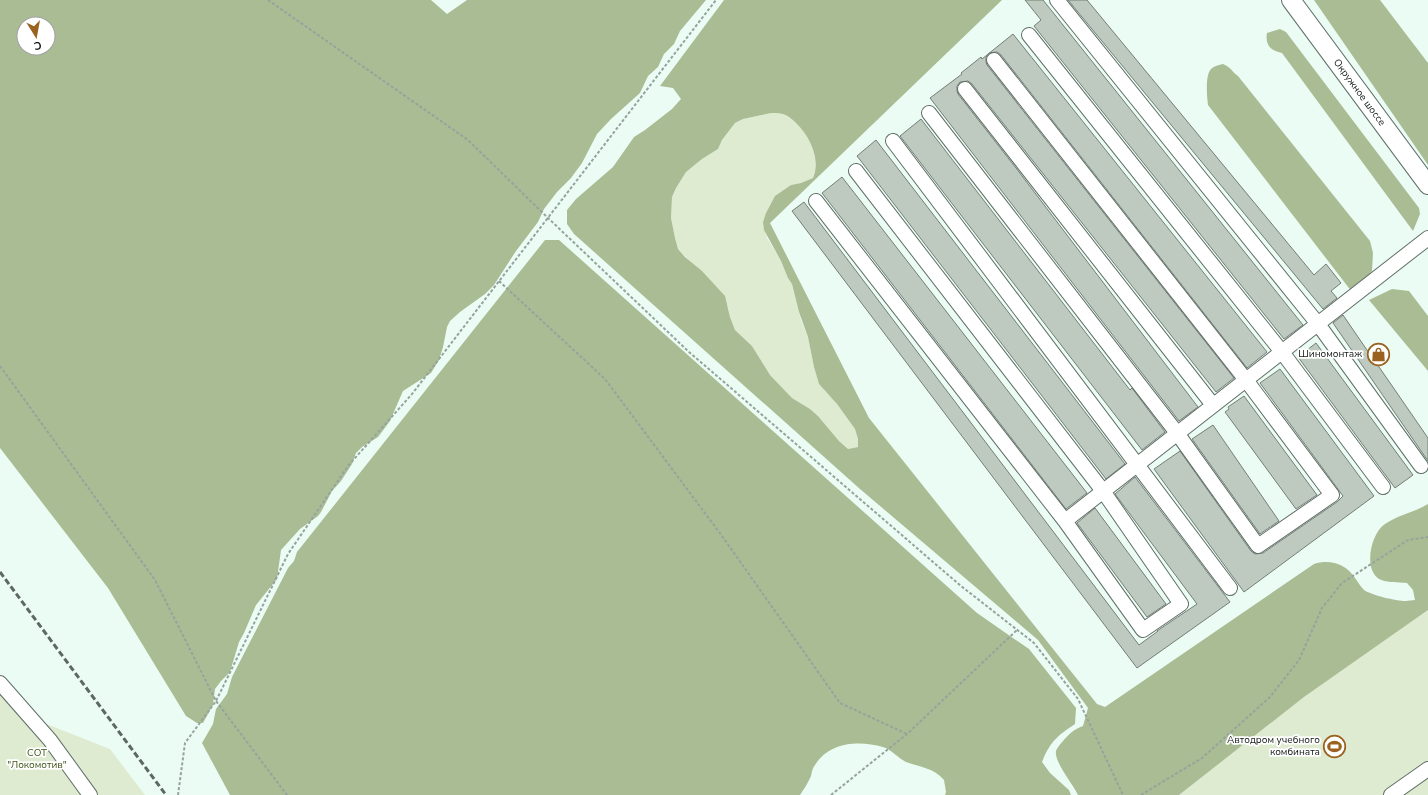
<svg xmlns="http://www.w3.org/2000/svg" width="1428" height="795" font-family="'Nunito Sans',sans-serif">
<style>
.green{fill:#dfebd0}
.forest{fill:#aabc93;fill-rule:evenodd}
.building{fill:#becabf;stroke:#747f75}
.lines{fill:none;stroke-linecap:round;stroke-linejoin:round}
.minor-casing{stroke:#616f69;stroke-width:16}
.major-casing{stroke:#616f69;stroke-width:20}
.path{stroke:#96a39d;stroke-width:2;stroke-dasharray:3 2;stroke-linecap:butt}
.minor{stroke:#fff;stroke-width:14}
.major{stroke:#fff;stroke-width:18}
.rail{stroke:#5e6863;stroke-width:3;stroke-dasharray:6 3;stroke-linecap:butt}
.labels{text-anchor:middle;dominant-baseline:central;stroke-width:3.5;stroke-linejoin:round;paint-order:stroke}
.street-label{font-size:10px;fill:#131916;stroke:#fff}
.poi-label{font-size:10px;fill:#131916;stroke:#fff;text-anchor:end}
.park-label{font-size:10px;fill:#3d5316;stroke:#fff}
</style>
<rect width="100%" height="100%" fill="#ebfcf4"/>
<path class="green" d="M771,113C777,113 784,113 789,117C808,130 821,157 813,178L801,183L791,185L770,205L763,222L767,238L781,261L788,277L792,284L801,320L808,337L814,367L819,384L837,404L855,429L858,439V447L848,449L839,441L818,416L810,409L792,398L770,375L752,346L735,330L730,317L728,307L708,279L678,249L675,238L671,218L672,197L676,188L686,172L702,159L718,149L722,140L735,123L743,119Z
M1428,610V795H1179L1304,697Z
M0,682L44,723L110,749L145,795H0Z"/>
<path class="forest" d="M0,0H431L447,14L467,0H706L680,31L674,44L664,54L658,67L648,76L640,93L611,119L597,134L582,163L571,178L557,192L544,209L538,222L516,251L494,285L485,294L460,312L450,321L447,327L443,347L439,360L431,373L403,391L390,421L378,437L362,447L356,453L352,464L341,481L332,491L321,512L318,516L300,529L281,550L277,579L256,605L244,633L239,642L230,672L221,681L215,689L213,705L203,723H197L186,716L108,588L0,448ZM24,24H48V48H24Z
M724,0H1002L770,223L869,418L1097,704L1105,707L1314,564C1330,559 1346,564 1355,578C1358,582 1360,586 1364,590C1371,595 1396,601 1406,601C1408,601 1412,600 1415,600L1413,590L1407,583C1398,582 1387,583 1379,579C1363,569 1371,533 1385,524C1398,515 1415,512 1428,504V610L1304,697L1179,795H1078C1073,784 1054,762 1056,751C1057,748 1061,743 1063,741C1069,734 1074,729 1083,726L1088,708L1038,640L860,489L574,234L567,224V210L576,199L613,167L634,137L645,130L672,109L681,99L673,88L660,86ZM771,113C777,113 784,113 789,117C807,130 822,157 813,178L801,183L791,185L775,196L766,213L763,222L764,230L781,261L788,278L792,284L799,312L808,337L814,367L819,384L837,404L855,429L858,439V447L848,449L839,441L818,416L810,409L792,398L770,375L752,346L735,330L730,317L725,296L702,271L685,257L678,249L675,238L671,218L672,197L676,188L686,172L702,159L718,149L722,140L735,123L743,119Z
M1314,0H1380L1428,63V165Z
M1280,29L1286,32L1419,208L1420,214L1413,231L1282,53C1270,51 1265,44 1267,33Z
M1223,64C1232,68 1232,72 1238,76L1370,241L1373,253L1372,271L1369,275L1362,280L1352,292L1208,105C1207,97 1205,75 1211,69C1214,66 1219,65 1223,64Z
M545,240H559L977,613L1029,649L1076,708L1075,724C1057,736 1050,742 1042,762L1050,773L1069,790L1071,795H945L946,792L944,780C934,768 920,767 906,762C898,758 892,750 883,747C859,740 829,742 815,765C812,769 812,772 811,776C808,783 804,789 800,795H230L202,743L213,724L216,709L227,694L232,677L288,568L294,561L297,552Z
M1392,289L1409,291L1428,316V371L1369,300Z"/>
<path class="building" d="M1025,0H1043L1303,325L1284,339L1034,26L1041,20Z
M1068,0H1087L1314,275L1326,264L1341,283L1331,291L1337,298L1323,309Z
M1013,34L1267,352L1247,368L1001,55L997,52L989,53L986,57V62L987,65L1234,378L1216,392L972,84L968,81L960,82L957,86V91L958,94L1016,168L1198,407L1179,421L930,98L962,74L961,73L981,57L982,59Z
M921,119L1130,390L1132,388L1165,432L1142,450L900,136Z
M876,140L1125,464L1106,479L857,156Z
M842,177L1087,493L1066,509L822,193Z
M804,202L1139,645L1158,631H1157L1197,604L1115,494L1135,477L1230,602L1137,668L792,211Z
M1343,315L1369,353L1377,347L1385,357L1377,364L1428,438V461L1333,323Z
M1316,343L1413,475L1395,488L1298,357Z
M1280,369L1374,496L1244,592L1154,469L1180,451L1251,551L1255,554L1263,553L1337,502L1343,496L1260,383Z
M1244,396L1317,495L1296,509L1225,412L1229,409L1228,407Z
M1213,425L1279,521L1260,534L1192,439Z
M1095,508L1166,604L1147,617L1077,523Z"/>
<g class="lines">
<defs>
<path id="minor" d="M1057,0L1318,324L1421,466
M1029,35L1282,352L1383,487
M965,89L1213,405
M929,113L1177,433L1258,546L1332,495L1246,380L994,60
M893,141L1230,588
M816,201L1065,521L1143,630L1181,604L1103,491L856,171
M1065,521L1428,238
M0,683L50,740L90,795
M1391,795L1428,769"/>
<g id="major">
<path id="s1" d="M1291,0L1428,185"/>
</g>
</defs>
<use href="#minor" class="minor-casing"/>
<use href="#major" class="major-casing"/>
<path class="path" d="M268,0L468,140L547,217L689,352L961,586L1034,643L1078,699L1123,795
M499,281L605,379L722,536L840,703L907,734
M0,366L155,580L216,701L287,795
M178,795L185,743L216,701L288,554L348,466L412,394L716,0
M831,795L907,734L1017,630
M1141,795L1202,758L1270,697L1299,660L1322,608L1342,583L1408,540L1428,537"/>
<use href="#minor" class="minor"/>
<use href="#major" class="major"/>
<path class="rail" d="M0,572L166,795"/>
</g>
<defs>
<symbol id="shop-ring" viewBox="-11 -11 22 22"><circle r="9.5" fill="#fff" stroke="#9a621e" stroke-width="1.5"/><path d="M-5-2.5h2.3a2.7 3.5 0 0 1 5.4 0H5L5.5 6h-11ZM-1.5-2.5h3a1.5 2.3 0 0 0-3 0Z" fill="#9a621e"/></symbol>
<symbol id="stadium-ring" viewBox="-11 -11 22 22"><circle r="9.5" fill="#fff" stroke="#9a621e" stroke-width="1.5"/><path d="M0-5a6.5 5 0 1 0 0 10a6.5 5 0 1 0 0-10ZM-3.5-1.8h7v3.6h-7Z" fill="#9a621e"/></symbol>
</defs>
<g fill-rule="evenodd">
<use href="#shop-ring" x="1366" y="342" width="25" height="25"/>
<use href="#stadium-ring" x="1322" y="734" width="25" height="25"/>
</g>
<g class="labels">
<g class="street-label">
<text stroke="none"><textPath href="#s1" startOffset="115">Окружное шоссе</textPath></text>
</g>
<g class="poi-label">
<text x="1362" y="354">Шиномонтаж</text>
<text x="1320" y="740">Автодром учебного<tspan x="1320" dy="12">комбината</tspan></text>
</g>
<g class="park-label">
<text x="37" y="753">СОТ<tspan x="37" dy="12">"Локомотив"</tspan></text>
</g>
</g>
<g transform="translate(36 36) rotate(169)"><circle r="19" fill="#ffffff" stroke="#a1a3a2"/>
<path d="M0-3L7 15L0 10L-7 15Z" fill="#9a621e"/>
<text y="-6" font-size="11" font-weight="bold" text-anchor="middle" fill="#131916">С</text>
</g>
</svg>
